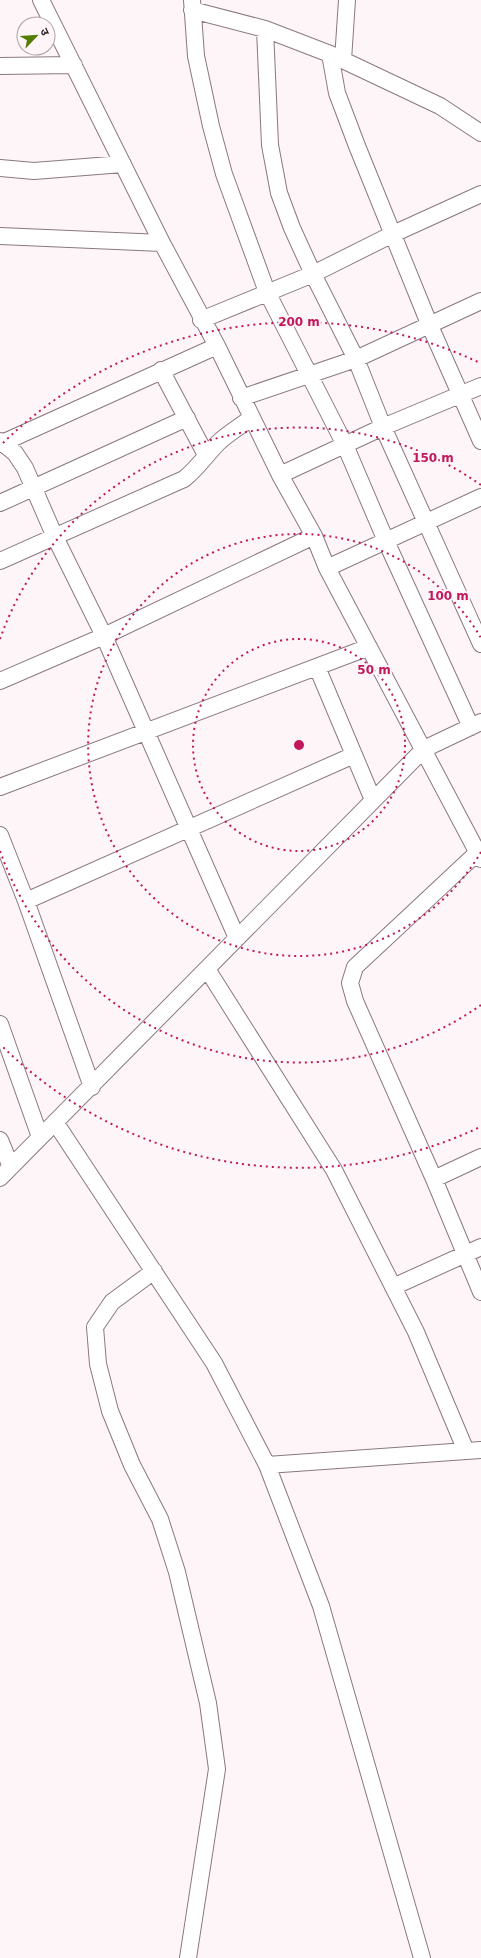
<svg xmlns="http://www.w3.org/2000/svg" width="481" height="1958" font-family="'DejaVu Sans','Noto Sans Devanagari',sans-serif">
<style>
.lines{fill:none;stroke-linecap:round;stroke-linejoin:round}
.minor-casing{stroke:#8a7880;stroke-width:18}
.minor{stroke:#fff;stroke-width:16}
.ring{fill:none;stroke:#c2185b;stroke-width:2;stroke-dasharray:2 4}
.centre{fill:#c2185b;stroke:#fef5f9;stroke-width:2}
.ring-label{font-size:12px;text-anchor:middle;font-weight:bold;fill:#c2185b;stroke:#fef5f9;stroke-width:4;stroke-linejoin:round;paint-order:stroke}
</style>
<rect width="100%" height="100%" fill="#fef5f9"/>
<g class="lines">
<defs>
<path id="minor" d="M41,0L162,243L217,346L280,475L314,536L327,568L481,859
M192,0L196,56L211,126L224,174L267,292L345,445L386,541L471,727
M192,10L265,29L330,54L440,106L481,133
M265,29L270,145L279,193L292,228L313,274L356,359L383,427L481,644
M330,54L337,93L357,146L430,326L481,441
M343,60L347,0
M0,66L74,65
M0,168L34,171L123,164
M0,236L162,243
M201,320L313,274L393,234L481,194
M161,370L206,455
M241,398L356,359L481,301
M0,441L15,453L25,468L55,537L104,636L237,938
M0,444L217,346
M280,475L383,427L481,386
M0,503L187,418
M0,561L184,479C197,469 206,455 218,443C228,433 241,426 251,418
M327,568L481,497
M317,667L373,800
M0,681L104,636L314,536
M0,787L369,647
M0,835L26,901L92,1087
M478,852L355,967L350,983L355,1001L434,1179L481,1292
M26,901L354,755
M207,969L334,1170L416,1332L466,1451
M0,1024L40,1137
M55,1122L214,1363L267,1465L321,1606L422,1958
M0,1140L11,1167
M0,1178L424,749L481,722
M434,1179L481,1157
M154,1271L112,1302L95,1327L98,1364L110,1411L132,1465L160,1519L177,1572L208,1703L217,1769L188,1958
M393,1287L481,1247
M267,1465L481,1450"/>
</defs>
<use href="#minor" class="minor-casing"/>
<use href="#minor" class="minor"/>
</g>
<g class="ring">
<circle cx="299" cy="745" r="106"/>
<path d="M481 852A211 211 0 1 1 481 638"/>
<path d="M481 1005A317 317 0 0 1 0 851M0 639A317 317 0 0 1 481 485"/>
<path d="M478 1128A423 423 0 0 1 3 1047M3 443A423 423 0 0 1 478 362"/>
</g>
<circle cx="299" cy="745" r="6" class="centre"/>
<g class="ring-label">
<text x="299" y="326">200 m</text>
<text x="433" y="462">150 m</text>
<text x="448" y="600">100 m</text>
<text x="374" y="674">50 m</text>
</g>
<g transform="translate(36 36) rotate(65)"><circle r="19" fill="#fef5f9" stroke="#aaa1a5"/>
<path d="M0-3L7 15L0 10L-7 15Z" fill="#537e00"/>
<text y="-6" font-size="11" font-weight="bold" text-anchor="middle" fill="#2b2327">उ</text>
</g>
</svg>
